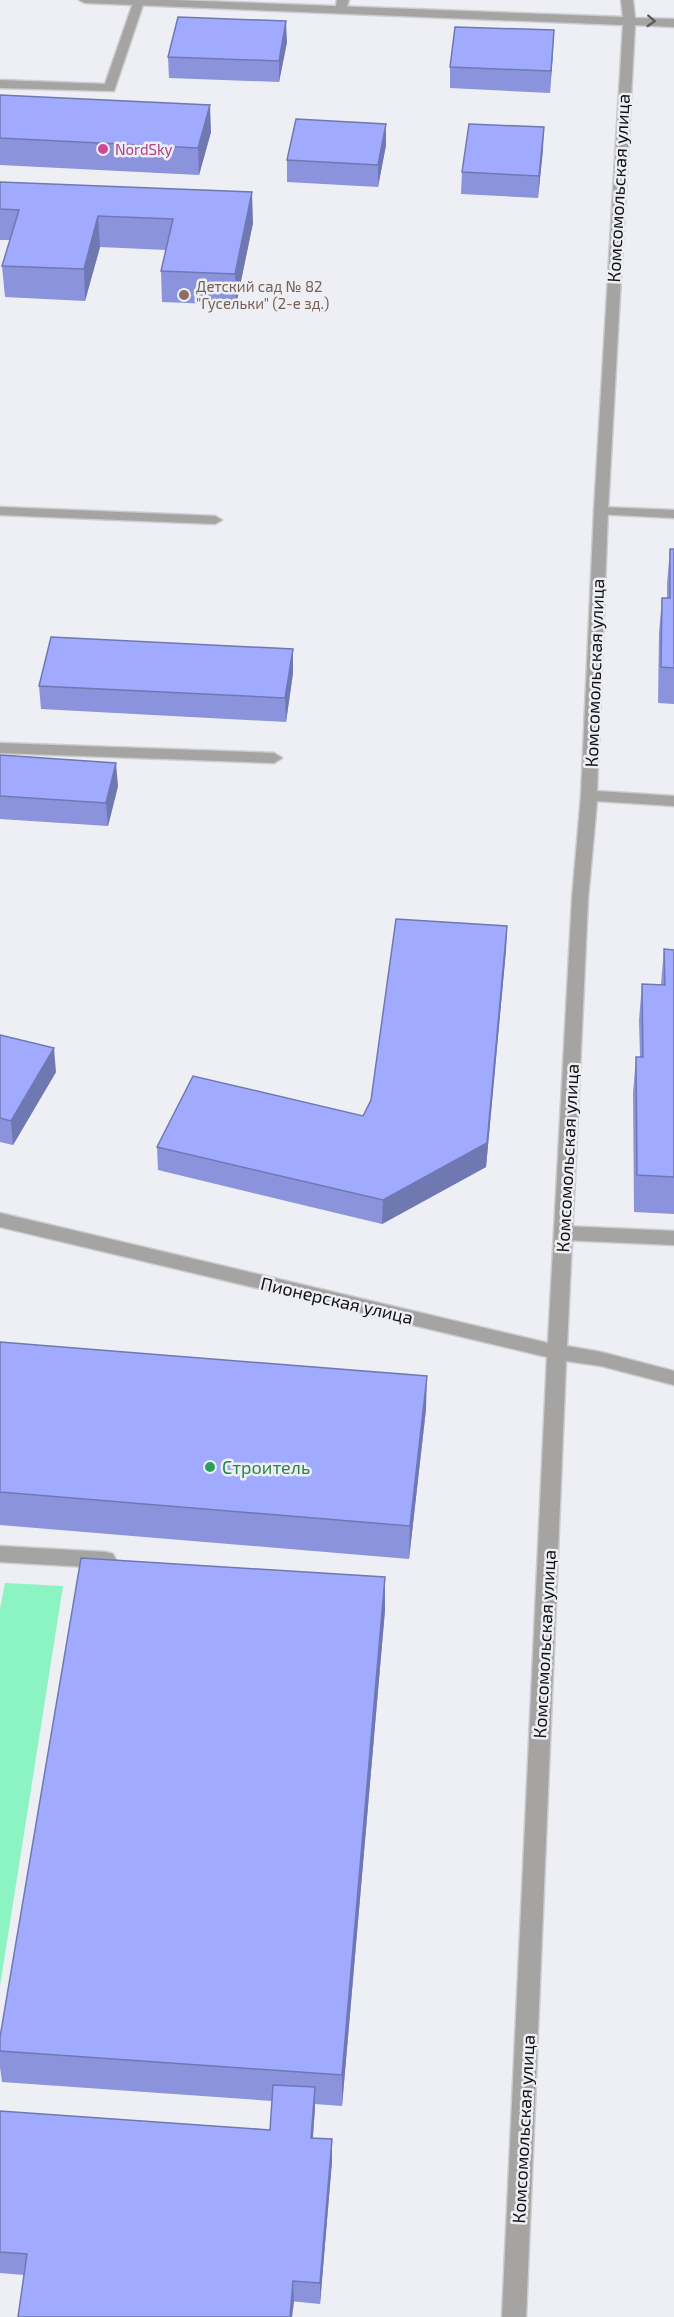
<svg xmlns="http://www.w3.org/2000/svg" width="674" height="2317" font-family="'Exo 2',sans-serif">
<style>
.green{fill:#8cf3c3}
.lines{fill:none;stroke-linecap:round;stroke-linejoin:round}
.service-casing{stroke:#caccd0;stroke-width:3}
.minor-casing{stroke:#caccd0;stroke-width:3}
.service{fill:#a6a4a2;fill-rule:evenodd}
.minor{fill:#a6a4a2;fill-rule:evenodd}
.wall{fill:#8a93db}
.shaded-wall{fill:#7078b2}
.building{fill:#a0abff;stroke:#7078b2;stroke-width:1.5}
.oneway{stroke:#5c5c5c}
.hotel-dot{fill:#d1479c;stroke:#edeff4;stroke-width:2}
.education-dot{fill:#8d6e63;stroke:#edeff4;stroke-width:2}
.leisure-dot{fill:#2e9e5b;stroke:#edeff4;stroke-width:2}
.labels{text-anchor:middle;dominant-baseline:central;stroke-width:5;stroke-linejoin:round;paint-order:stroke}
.far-hotel-label{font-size:15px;fill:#b23c85;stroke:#edeff4;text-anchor:start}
.far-education-label{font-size:15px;fill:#785e54;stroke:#edeff4;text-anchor:start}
.street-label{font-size:18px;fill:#131315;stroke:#edeff4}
.leisure-label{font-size:18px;fill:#27864d;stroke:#edeff4;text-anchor:start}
</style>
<rect width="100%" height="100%" fill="#edeff4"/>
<path class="green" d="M5,1583L63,1586L0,1986V1609Z"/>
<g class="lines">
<defs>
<path id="service" d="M134,0L144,2L114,91L0,88V80L105,84Z
M337,0H349L345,13H337L335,11Z
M0,507L215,516L222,520L215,524L0,515Z
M601,507L674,510V518L596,514L594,511L596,508Z
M0,743L274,753L282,758L274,763L0,753Z
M563,1226L674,1231V1245L563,1240L556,1238L554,1233L556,1228Z
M0,1546L106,1552L113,1554L116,1560L113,1566L106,1568L0,1562Z"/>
<path id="minor" d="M79,0H174L623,17L621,0H633L635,18L674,19V27L635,25L608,511L597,791L674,796V806L597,801L588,899L567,1346L601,1352L674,1371V1385L601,1366L566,1361L526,2317H502L547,1357L0,1227V1213L548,1343L572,899L581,796L594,511L623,25L85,3Z"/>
</defs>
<use href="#service" class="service-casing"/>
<use href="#minor" class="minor-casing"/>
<use href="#service" class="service"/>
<use href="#minor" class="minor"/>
</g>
<path class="wall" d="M287,42L279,82L169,78L168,57Z
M553,51L550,93L450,88V67Z
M0,95L211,132L199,175L0,165Z
M386,124V145L378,187L287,182V160Z
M543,149L538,198L461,194L462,172Z
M0,182L253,223L236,305L162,302L161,271L166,250L100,247L85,301L5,297L2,266L10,240H0Z
M670,549H674V704L658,703L659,633L662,598H667V584Z
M293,649V673L286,722L41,709L39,686Z
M0,755L118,786L108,826L0,819Z
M507,926L506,950L486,1167L382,1224L158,1170L157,1147L363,1116Z
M664,949L674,950V1214L634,1212L633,1093L636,1057H640L639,1020L642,984H661Z
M0,1035L56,1072L13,1145L0,1142Z
M0,1342L426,1409L409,1559L0,1525Z
M385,1577V1610L342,2106L315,2104L313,2138L332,2139V2161L320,2304L24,2275L0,2273V2111L270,2130L272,2101L2,2082L0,2067V2037Z"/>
<path class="shaded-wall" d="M286,21L287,42L279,82V61Z
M554,30L553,51L550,93L551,71Z
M210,105L211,132L199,175L198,148Z
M386,124V145L378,187V165Z
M544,127L543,149L538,198L539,176Z
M252,192L253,223L236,305L235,274Z
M98,216L100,247L85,301L84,269Z
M293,649V673L286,722L285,698Z
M116,763L118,786L108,826L106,803Z
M507,926L506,950L486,1167L382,1224L383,1200Z
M54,1048L56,1072L13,1145L11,1121Z
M427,1376L426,1409L409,1559L410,1526Z
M385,1577V1610L342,2106V2075Z
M315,2087V2109L311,2159V2138Z
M332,2139V2161L320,2304V2283Z
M293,2281L294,2302L292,2317H290Z"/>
<path class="building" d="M178,17L286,21L279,61L168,57Z
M455,27L554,30L551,71L450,67Z
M0,95L210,105L198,148L0,138Z
M296,119L386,124L378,165L287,160Z
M469,124L544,127L539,176L462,172Z
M0,182L252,192L235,274L161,271L173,219L98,216L84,269L2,266L19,210L0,209Z
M670,549H674V668L661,667L662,598H670Z
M51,637L293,649L285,698L39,686Z
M0,755L116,763L106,803L0,796Z
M396,919L507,926L487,1143L383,1200L157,1147L193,1076L363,1116L371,1100Z
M664,949L674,950V1177L637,1175L636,1057H643L642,984L665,985Z
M0,1035L54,1048L11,1121L0,1118Z
M0,1342L427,1376L410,1526L0,1492Z
M81,1558L385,1577L342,2075L0,2051V2037Z
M273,2085L315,2087L311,2138L332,2139L320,2283L293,2281L290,2317H18L27,2254L0,2252V2111L270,2130Z"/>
<defs><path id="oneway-chevron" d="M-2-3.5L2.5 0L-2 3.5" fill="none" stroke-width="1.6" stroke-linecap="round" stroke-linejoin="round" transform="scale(1.5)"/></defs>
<use class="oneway" href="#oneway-chevron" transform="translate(651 21) rotate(3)"/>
<circle class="hotel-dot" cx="103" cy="149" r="6"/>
<circle class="education-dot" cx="184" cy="295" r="6"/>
<circle class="leisure-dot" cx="210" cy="1467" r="6"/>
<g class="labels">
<g class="far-hotel-label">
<text x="115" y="149">NordSky</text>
</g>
<g class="far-education-label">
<text x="196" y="286">Детский сад № 82<tspan x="196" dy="17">"Гусельки" (2-е зд.)</tspan></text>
</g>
<g class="street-label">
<text transform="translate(618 188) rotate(-87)">Комсомольская улица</text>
<text transform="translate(594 673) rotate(-88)">Комсомольская улица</text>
<text transform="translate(567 1158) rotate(-87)">Комсомольская улица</text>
<text transform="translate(337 1300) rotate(13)">Пионерская улица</text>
<text transform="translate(544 1644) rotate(-87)">Комсомольская улица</text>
<text transform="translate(523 2129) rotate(-87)">Комсомольская улица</text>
</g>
<g class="leisure-label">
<text x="222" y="1467">Строитель</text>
</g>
</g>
</svg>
